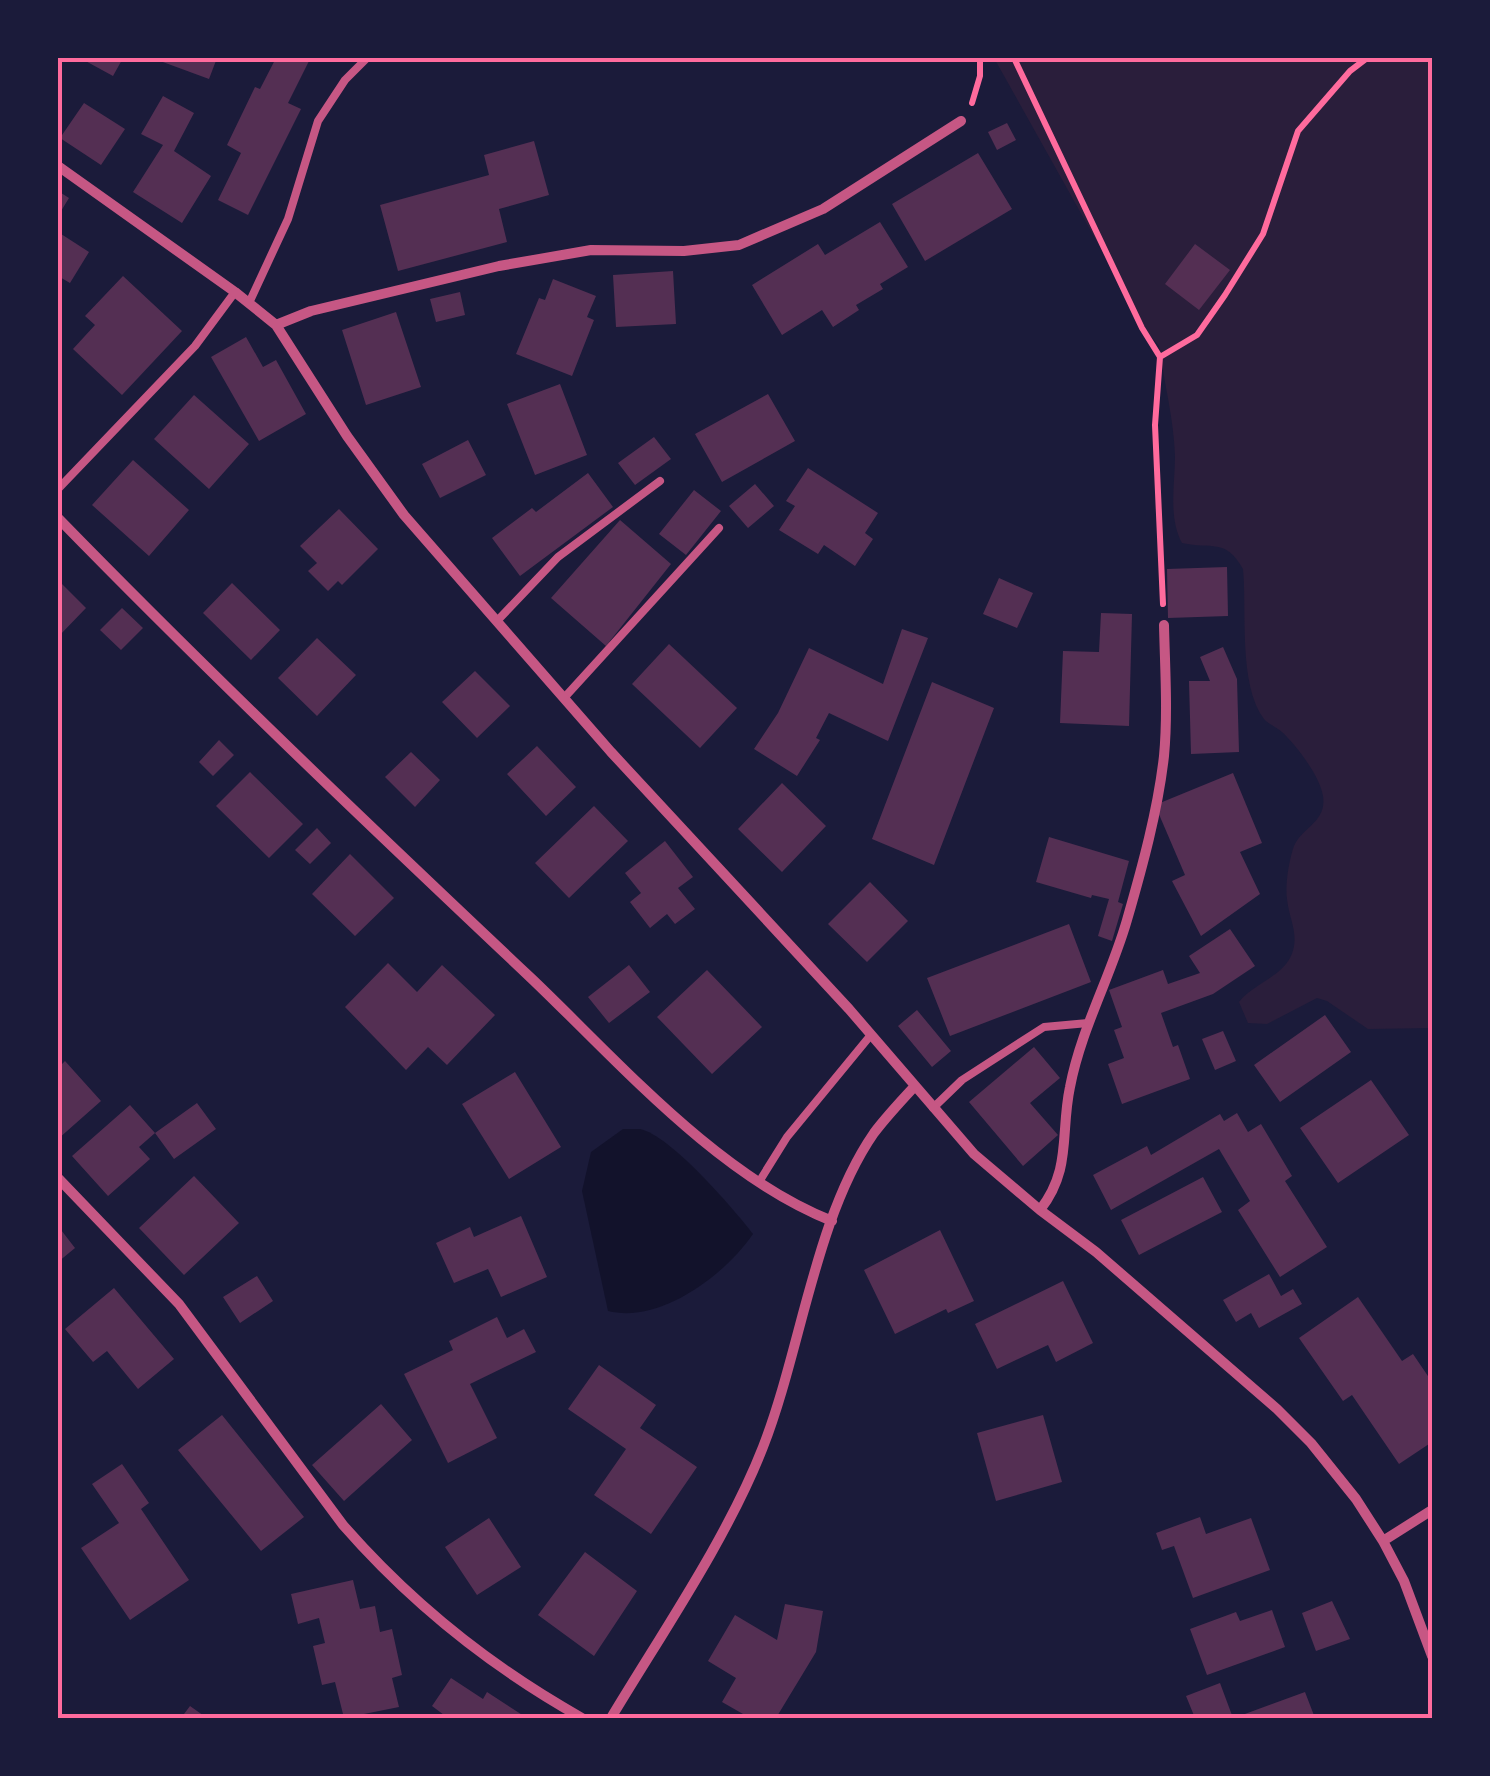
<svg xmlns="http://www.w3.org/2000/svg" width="1490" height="1776" font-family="'Fira Sans',sans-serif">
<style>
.green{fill:#2a1e3b}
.water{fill:#12122b}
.building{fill:#542f53}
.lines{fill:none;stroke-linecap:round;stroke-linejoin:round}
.path{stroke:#ff6b9d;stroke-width:6}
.service{stroke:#c65784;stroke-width:8}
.minor{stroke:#c65784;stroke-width:10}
.neatline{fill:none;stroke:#ff6b9d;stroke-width:4}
</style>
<rect width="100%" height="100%" fill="#1b1b3a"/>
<path class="green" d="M994,58H1432V1028L1368,1029L1327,1001L1317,998L1267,1024L1248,1023L1239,1002C1253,984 1279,978 1290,958C1301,936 1289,920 1287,899C1285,884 1289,860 1294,846C1302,827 1327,822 1323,796C1320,776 1296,745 1282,732C1276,727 1268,724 1264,719C1238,685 1247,610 1243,569C1225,537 1212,550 1182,543C1168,517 1175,484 1175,456C1174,420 1164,382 1159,346L1148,333Z"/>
<path class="water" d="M623,1129C629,1129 634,1129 640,1129C670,1135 733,1208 753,1234C725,1275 660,1324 608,1311L582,1191L591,1152Z"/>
<path class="building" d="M80,58H123L113,76Z
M152,58H217L209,79Z
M276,58L310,59L288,103L301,109L248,215L218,200L241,153L227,145L255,87L260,89Z
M163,96L194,113L174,151L211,176L182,223L133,192L163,145L141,134Z
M84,103L125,129L101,165L60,138Z
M1007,123L1016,140L997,150L988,132Z
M534,141L549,195L499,209L507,242L398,271L380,205L489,175L484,155Z
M978,153L1012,209L925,261L892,204Z
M58,191L69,198L58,216Z
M880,222L908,267L880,284L883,289L856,305L859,310L833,327L822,310L782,335L752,285L818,244L825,255Z
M58,232L89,252L70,283L58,276Z
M1195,244L1230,270L1199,310L1165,284Z
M673,271L676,324L616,327L613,275Z
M123,276L182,331L122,395L73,349L95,325L85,316Z
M553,279L596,296L587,317L594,320L572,376L516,354L539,298L545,300Z
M460,292L465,315L436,322L430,299Z
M396,312L421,387L366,405L342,330Z
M246,337L263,367L276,360L306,414L259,441L211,357Z
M560,384L587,455L535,475L507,404Z
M768,394L795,441L722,482L695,434Z
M194,395L249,444L209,489L154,439Z
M654,437L671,459L635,485L618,463Z
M468,440L486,475L440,498L422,464Z
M133,460L189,510L149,556L92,505Z
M808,468L878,513L865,533L873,539L855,566L824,545L818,554L779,530L795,506L786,501Z
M588,473L613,507L520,576L492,538L532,508L536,512Z
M755,484L774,506L748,528L729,506Z
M694,490L721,511L686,555L659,534Z
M339,509L378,549L342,585L338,581L328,591L308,571L317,563L300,546Z
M620,520L671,564L606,646L551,598Z
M1227,567L1228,616L1168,618L1167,569Z
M999,578L1033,593L1017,628L983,614Z
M58,580L86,608L58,637Z
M232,583L280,630L251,660L203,613Z
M122,608L143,628L121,650L100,630Z
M1101,613L1132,614L1129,726L1060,723L1063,651L1099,652Z
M902,629L928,638L888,741L829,713L816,738L820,740L797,776L754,749L778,713L809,648L883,684Z
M317,638L356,675L317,716L278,678Z
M669,644L737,708L700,748L632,684Z
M1223,647L1237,679L1239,752L1191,754L1189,681H1210L1200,657Z
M475,671L510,706L477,738L442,702Z
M932,682L994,708L934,865L872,839Z
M219,740L234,755L213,776L199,762Z
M537,746L576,787L546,816L507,774Z
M411,752L440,780L415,807L385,777Z
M250,772L303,824L269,858L216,806Z
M1233,773L1262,843L1240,852L1260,894L1201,936L1172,881L1185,875L1155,805Z
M782,783L826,826L782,872L738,829Z
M594,806L628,841L569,898L535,863Z
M317,828L331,843L310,864L295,850Z
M1049,837L1129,861L1118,902L1123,904L1112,941L1098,936L1109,899L1092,895L1091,898L1036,882Z
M665,841L693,877L678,888L695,909L675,924L667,914L650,928L630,902L641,893L625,873Z
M350,854L394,898L355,936L312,894Z
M870,882L908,921L867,962L828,924Z
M1069,924L1091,982L950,1036L927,978Z
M1230,929L1255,966L1213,994L1161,1013L1173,1047L1178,1045L1190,1079L1122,1104L1108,1064L1124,1058L1114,1030L1122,1027L1109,990L1163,970L1168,984L1200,973L1189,956Z
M388,963L417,992L442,965L495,1015L447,1065L428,1047L406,1070L345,1007Z
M629,965L650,992L609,1023L588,997Z
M707,970L762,1027L712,1074L657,1017Z
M917,1010L951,1051L932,1067L898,1026Z
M1325,1015L1351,1052L1280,1102L1254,1065Z
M1223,1031L1236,1061L1215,1070L1202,1039Z
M1034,1047L1060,1078L1030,1103L1058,1135L1023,1166L969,1102Z
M65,1061L101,1101L58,1139V1068Z
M515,1072L561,1147L509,1179L462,1104Z
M1371,1080L1409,1135L1338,1183L1300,1128Z
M197,1103L216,1129L174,1159L155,1133L139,1147L150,1159L108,1196L72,1156L130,1105L155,1133Z
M1237,1113L1248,1132L1261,1124L1292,1176L1285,1181L1327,1247L1280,1277L1238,1210L1250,1201L1219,1149L1111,1210L1093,1175L1147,1146L1151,1155L1220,1114L1224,1121Z
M194,1176L239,1223L184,1275L139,1228Z
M1203,1177L1222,1212L1139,1255L1121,1220Z
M521,1216L547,1277L501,1297L488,1269L454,1283L436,1243L470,1227L474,1237Z
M58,1226L75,1248L58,1262Z
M940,1230L974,1301L948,1313L946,1309L895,1334L864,1270Z
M1269,1274L1281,1296L1293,1289L1302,1304L1259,1328L1251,1313L1236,1322L1223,1300Z
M257,1276L273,1301L240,1323L223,1297Z
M1063,1281L1093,1343L1056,1362L1048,1345L997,1369L975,1324Z
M114,1288L174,1359L138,1389L107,1351L93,1362L65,1329Z
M1358,1297L1402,1361L1413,1354L1432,1382V1442L1399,1464L1352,1395L1343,1401L1299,1338Z
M497,1317L507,1338L524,1329L536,1352L470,1384L497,1438L448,1463L404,1374L453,1350L449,1341Z
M599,1365L656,1405L640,1428L697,1467L651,1534L594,1495L626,1449L568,1409Z
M381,1404L412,1440L344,1501L312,1465Z
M222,1415L304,1517L261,1551L178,1450Z
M1043,1415L1062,1482L996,1501L977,1433Z
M122,1464L149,1503L141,1509L189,1580L130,1620L81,1548L119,1523L92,1484Z
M1200,1517L1206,1534L1251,1518L1270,1570L1193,1598L1174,1546L1162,1550L1156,1533Z
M489,1518L521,1567L477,1595L445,1547Z
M585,1552L637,1591L594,1656L538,1615Z
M353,1580L360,1609L375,1606L380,1632L392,1629L402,1675L392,1678L399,1707L344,1718L335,1682L322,1685L313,1646L325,1643L319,1618L298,1624L291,1594Z
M1332,1601L1350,1639L1316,1651L1302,1613Z
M785,1604L823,1611L816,1652L776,1718H750L722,1702L736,1678L708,1661L735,1615L777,1640Z
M1272,1610L1285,1647L1207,1675L1190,1629L1236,1612L1240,1621Z
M451,1678L483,1699L487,1692L527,1718H448L432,1706Z
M1220,1683L1233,1718H1195L1186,1696Z
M1305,1692L1315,1718H1234Z
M190,1706L207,1718H181Z"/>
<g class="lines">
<path class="path" d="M1014,58L1142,328L1160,357L1155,425L1163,604
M972,103L980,76V58
M1160,357L1197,335L1225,295L1263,234L1298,131L1350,71L1367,58"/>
<path class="service" d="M249,303L288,219L318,121L345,80L367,58
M58,489L195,346L235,292
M497,621L558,557L660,481
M564,698L719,528
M933,1108L962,1080L1044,1027L1088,1023
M759,1182L787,1137L870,1036"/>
<path class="minor" d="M58,166L235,292L276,325L347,436L404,515L611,752L849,1009L974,1154L1040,1210L1096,1252L1277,1409L1311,1443L1356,1499L1383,1541L1404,1581L1432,1656
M276,325L311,311L499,266L591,250L684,251L739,245L823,209L961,121
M58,518C212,676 372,828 532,979C620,1063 718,1176 832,1221
M58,1178L179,1304L343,1525C412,1604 491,1667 582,1718
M1040,1210C1072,1169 1060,1134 1070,1087C1081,1029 1111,976 1127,920C1142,868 1158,810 1164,756C1168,713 1165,669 1164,625
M1383,1541L1432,1510
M611,1718C662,1633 727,1539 763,1447C801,1350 815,1218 874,1133C886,1117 900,1102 914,1087"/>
</g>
<rect width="1490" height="1776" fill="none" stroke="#1b1b3a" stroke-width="120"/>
<rect x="60" y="60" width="1370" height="1656" class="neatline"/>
</svg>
